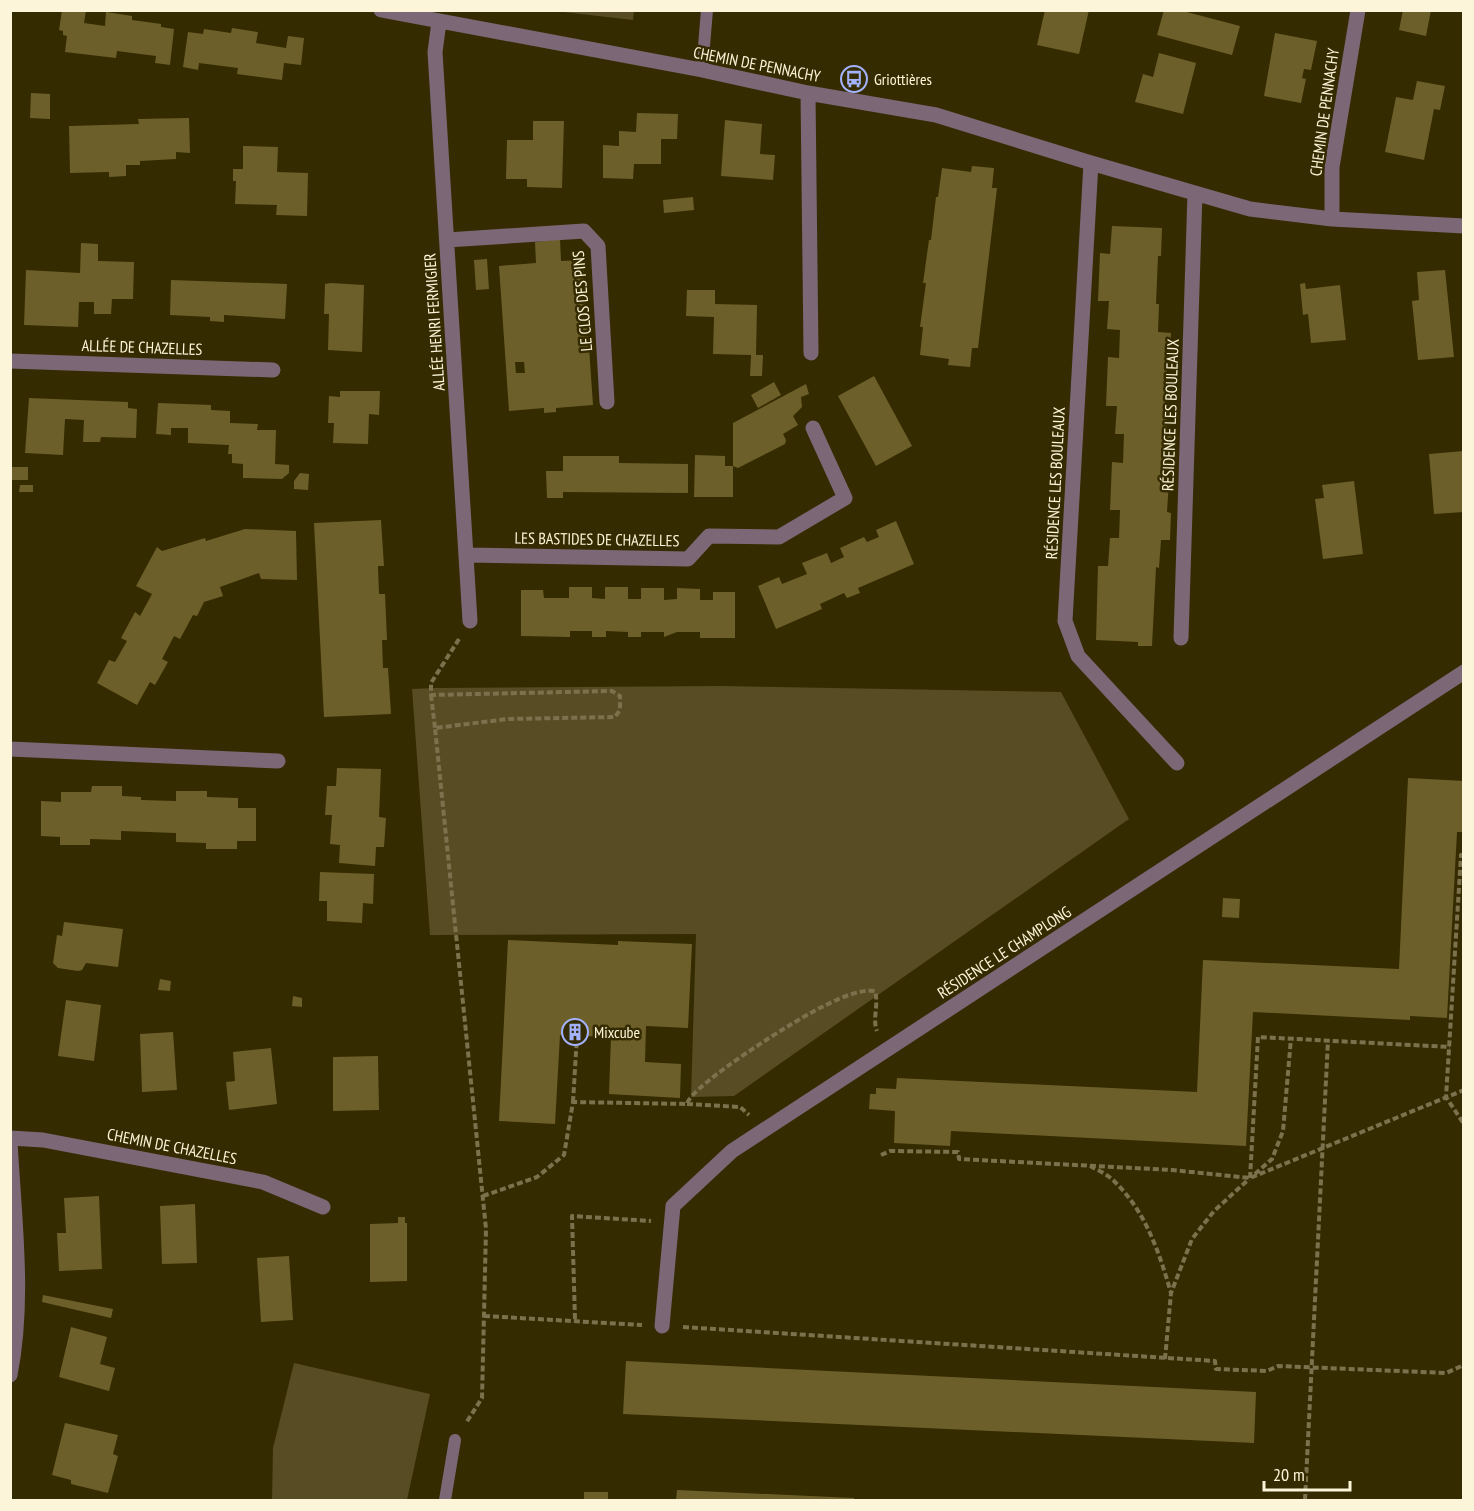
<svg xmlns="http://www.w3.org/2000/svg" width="1474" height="1511" font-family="'PT Sans Narrow',sans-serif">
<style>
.green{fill:#574c24}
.building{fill:#6d5f2a;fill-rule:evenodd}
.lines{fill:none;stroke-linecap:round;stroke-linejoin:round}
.path{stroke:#7b724d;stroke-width:4;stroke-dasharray:6 3;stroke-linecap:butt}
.service{stroke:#7b6776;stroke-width:12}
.minor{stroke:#7b6776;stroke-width:15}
.labels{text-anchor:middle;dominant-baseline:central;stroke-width:5;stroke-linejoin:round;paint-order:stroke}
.street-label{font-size:16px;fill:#fcf5d9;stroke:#352b01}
.poi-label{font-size:16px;fill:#fcf5d9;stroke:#352b01;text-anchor:start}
</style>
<rect width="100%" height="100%" fill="#352b01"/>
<path class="green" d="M555,11H634L633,20Z
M720,686L1061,692L1129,819L734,1096L691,1097L696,934L430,935L412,689L434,688Z
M294,1363L430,1394L407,1500H272L273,1448Z"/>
<path class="building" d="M62,10H86L84,23L105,26L106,12L132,16V20L161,24V27L174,29L170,65L155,63L156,56L117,51L116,58L65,52L67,36L63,35V31L59,30Z
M1045,10H1089L1079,54L1037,45Z
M1164,10H1179L1240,26L1232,55L1157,35Z
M1403,10H1431L1426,36L1399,30Z
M232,28L258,32L256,43L286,48L288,36L304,38L301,65L284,63L282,80L237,74L238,68L199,63L198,70L183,67L188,32L203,34L204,29L231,33Z
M1275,33L1317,41L1311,70L1304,69L1302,78L1306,79L1301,103L1264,96Z
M1159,53L1196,63L1183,114L1135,102L1143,74L1153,77Z
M1417,81L1445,86L1440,110L1434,109L1424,160L1385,152L1396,97L1413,100Z
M31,93L50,94V119L30,118Z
M637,113L678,114L677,139H661V164H634L633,179L603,178V145L619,146V131L636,132Z
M189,118L190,153L176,152V159L140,161V165H126V176L109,177V172L70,173L69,126L139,124L138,119Z
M725,120L762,124L760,154L775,155L773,180L721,176Z
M533,121H564L562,188L527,187V179H506L507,140H533Z
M243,146L278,147L277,172L308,173L307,216L276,215L277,205L235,204L236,181H233V169H243Z
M972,166L994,168L992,188H997L978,348H972L970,367L948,365L949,359L920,355L923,327H920L926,283H923L929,240H931L936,197H938L942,168L971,172Z
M693,197L694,210L664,213L663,200Z
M1112,226L1162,228L1161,256H1158L1156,304H1159L1158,332L1171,333L1169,361H1167L1165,408L1167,409L1166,436H1174L1173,464H1170L1167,512L1171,513L1170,540H1161L1159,568L1156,567L1152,646H1138V642L1096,640L1098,566H1108L1110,538H1119L1120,510H1110L1112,462L1123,463L1124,434H1115L1117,406H1106L1108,357L1119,358L1120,330L1107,329L1109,301H1098L1100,253L1110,254Z
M560,239L561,261L583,260L593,405L556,408V412L544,413V408L509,411L499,266L536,263L535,242ZM515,362H524L525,373H516Z
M81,243L98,244V261L134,262L133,299H112L111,314H94V302H79L78,327L24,325L26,270L80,273Z
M487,259L489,289L476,290L474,260Z
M1445,270L1454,357L1418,360L1412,301L1419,300L1417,272Z
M171,280L287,284L285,319L224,315V322L210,321V317L170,315Z
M330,283L364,285L362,352L328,350L329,314H324L325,284Z
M1305,283L1306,289L1340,285L1346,340L1311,343L1308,314L1303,315L1300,284Z
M687,290H715V304L757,305L756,355H763L762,376H750L751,355L713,354L714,317L686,316Z
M874,376L912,446L876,466L838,396Z
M774,382L781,395L758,408L751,395Z
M806,384L809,394L801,397L802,407L793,416L798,425L783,434L786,440L785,444L738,468L733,466V497H694L695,455L725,456V466H733V423Z
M340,391H380L379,415L369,414L368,444L333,443L334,423H328L329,396L340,397Z
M29,398L128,402V408L137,409L136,438L101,437L100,442H83L84,420L65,419L63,455L25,453Z
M158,403L211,405V410L230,411V423L258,424L257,430H276L275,464L289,465V473L282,479L243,478V464L232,463V454H228L229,445L188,443V428H171V435L156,434Z
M1464,451V512L1434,514L1429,454Z
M563,456H619V463L688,464V493L563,492V498H547L546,471H563Z
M11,467H28V480H11Z
M300,473L309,474L308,490L294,489V481Z
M1354,481L1363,554L1323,559L1315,499L1324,498L1322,485Z
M20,485H33V492H19Z
M381,520L384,566H378L379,594H385L387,640H382L383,668H388L391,714L324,717L314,523Z
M896,521L914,564L858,588L860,593L847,598L844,593L820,604L822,609L776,629L758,586L779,577L782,584L807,574L802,563L827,553L831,563L844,557L840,548L864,537L867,542L879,537L876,530Z
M245,529L296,531L297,580L261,579L259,573L220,587L223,596L204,602L197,616L193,615L180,639L174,636L162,659L168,662L155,685L150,682L137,705L97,683L109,660L115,662L127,641L121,638L135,612L140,616L152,594L136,586L157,547L162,551L205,538L206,541Z
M569,587H592V598L605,599V587H628V599H641V588H664V600L677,599V588L700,589V600H713V592H735V638H700V632H677L664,637V632H641V637H628V632L606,631V637H592V631H570V637L521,636V590H543L544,598H569Z
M337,768L381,769L379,817L386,818L384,847H376L375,866L339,863L340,845L330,844L332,815H325L327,786H336Z
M1408,778L1464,781V832H1457L1447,1018L1410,1016V1020L1253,1012L1246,1146L951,1131L950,1146L894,1143L895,1111L869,1109L870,1094H876V1088L896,1089L897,1078L1197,1092L1203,960L1399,969Z
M92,786H122V796L141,797V800L176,801V791H207V797L238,798V808H256V841H237V849H206V843L176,842V833L121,831V840L90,839V845H60V837L41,836V801L61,802V792H91Z
M320,872L374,874L373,904L363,903L362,923L327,921V901H319Z
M1223,898L1240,899L1239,918L1222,917Z
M64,922L123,929L118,967L86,963L82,970L78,971L58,968L53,963L57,935L62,936Z
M508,940L618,945V941L692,944L688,1028L646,1026L645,1062L681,1064L680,1098L609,1094L611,1037L560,1035L555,1124L499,1121Z
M160,979L171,981L170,991L158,990Z
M293,996L302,998V1007L292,1006Z
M66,1000L101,1005L94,1061L58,1056Z
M173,1032L177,1090L142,1092L140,1034Z
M271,1048L277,1104L229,1110L226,1082L235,1081L233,1052Z
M378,1056L379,1110L333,1111V1057Z
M99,1196L102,1269L59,1271L57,1233H66L64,1198Z
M195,1204L197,1263L162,1264L160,1206Z
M398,1217H405V1223H407V1281L370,1282V1224L398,1223Z
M289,1256L293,1320L261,1322L257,1258Z
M43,1295L113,1309L111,1318L42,1302Z
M71,1327L107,1337L100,1364L115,1368L109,1391L59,1377Z
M626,1361L1256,1392L1254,1443L623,1414Z
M65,1423L118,1435L113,1454L118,1456L108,1493L71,1484V1480L52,1475Z
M677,1490L854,1498V1500H676Z
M584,1492H608V1500H584Z"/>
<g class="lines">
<path class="path" d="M459,639L431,683V695L612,691L620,696V710L615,717L508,719L435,728L486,1229L482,1398L466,1423
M431,695L435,728
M1464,856L1461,855L1446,1097L1464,1124
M573,1102L577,1036
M687,1104L740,1107L749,1115
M881,1155L890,1151L958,1152L959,1159L1172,1170L1250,1178L1464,1090
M1090,1166C1098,1170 1108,1175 1114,1181C1146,1212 1159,1252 1171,1293
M1255,1174L1272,1159L1283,1131L1291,1038
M1250,1178L1258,1037L1450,1047
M483,1196L537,1177L564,1155L573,1102L687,1104C691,1085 800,1017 822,1007C838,999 858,989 875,991C879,1006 872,1019 877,1031
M484,1316L642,1325
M575,1319L572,1216L651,1221
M683,1327L1215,1361L1216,1369L1267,1371L1278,1366L1446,1373L1464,1365
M1165,1359L1171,1293L1192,1239L1214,1211L1249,1179
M1305,1500L1328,1040"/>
<path class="service" d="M702,70L707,10
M445,1500L455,1440"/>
<path class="minor" d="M381,10L702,70L808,93L936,115L1091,163L1250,209L1332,219L1464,226
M439,22L435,52L470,621
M808,93L811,353
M1091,163L1065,621L1078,656L1177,763
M1332,219V167L1358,10
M447,240L584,231L598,246L607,402
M10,361L273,370
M468,555L688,559L709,536L779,537L845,498L813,428
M1181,638L1195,193
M10,749L278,761
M10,1138L43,1140L263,1182L323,1207
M10,1141C14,1218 25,1299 10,1375
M662,1326L673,1206L732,1151L1464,672"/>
</g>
<defs>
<symbol id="bus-ring" viewBox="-11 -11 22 22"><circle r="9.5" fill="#352b01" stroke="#a3b2fd" stroke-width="1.5"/><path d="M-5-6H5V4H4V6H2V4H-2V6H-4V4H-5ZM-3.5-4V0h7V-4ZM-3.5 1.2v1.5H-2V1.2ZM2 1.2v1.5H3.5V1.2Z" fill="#a3b2fd"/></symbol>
<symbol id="building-ring" viewBox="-11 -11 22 22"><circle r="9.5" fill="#352b01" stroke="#a3b2fd" stroke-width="1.5"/><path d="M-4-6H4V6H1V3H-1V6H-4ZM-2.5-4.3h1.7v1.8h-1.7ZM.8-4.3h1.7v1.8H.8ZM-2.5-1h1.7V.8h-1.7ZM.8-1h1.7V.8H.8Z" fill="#a3b2fd"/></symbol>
</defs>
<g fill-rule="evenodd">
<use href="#bus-ring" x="839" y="64" width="30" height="30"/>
<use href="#building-ring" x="560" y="1017" width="30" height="30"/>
</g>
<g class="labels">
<g class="street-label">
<text transform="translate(757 64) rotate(11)">CHEMIN DE PENNACHY</text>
<text transform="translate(1324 112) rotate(-82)">CHEMIN DE PENNACHY</text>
<text transform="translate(582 301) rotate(-95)">LE CLOS DES PINS</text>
<text transform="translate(434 322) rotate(-94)">ALLÉE HENRI FERMIGIER</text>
<text transform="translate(142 347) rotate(2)">ALLÉE DE CHAZELLES</text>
<text transform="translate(1170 415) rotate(-88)">RÉSIDENCE LES BOULEAUX</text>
<text transform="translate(1055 483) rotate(-87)">RÉSIDENCE LES BOULEAUX</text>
<text transform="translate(597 539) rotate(1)">LES BASTIDES DE CHAZELLES</text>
<text transform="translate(1004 952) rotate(-33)">RÉSIDENCE LE CHAMPLONG</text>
<text transform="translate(172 1146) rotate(11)">CHEMIN DE CHAZELLES</text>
</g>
<g class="poi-label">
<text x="874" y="79">Griottières</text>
<text x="594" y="1032">Mixcube</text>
</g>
</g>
<rect width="1474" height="1511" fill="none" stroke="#fcf5d9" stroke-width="24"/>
<path d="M1264 1481v9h86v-9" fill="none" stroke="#fcf5d9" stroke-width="3"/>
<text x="1273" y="1481" font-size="18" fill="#fcf5d9" stroke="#352b01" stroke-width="4.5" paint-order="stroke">20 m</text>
</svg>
